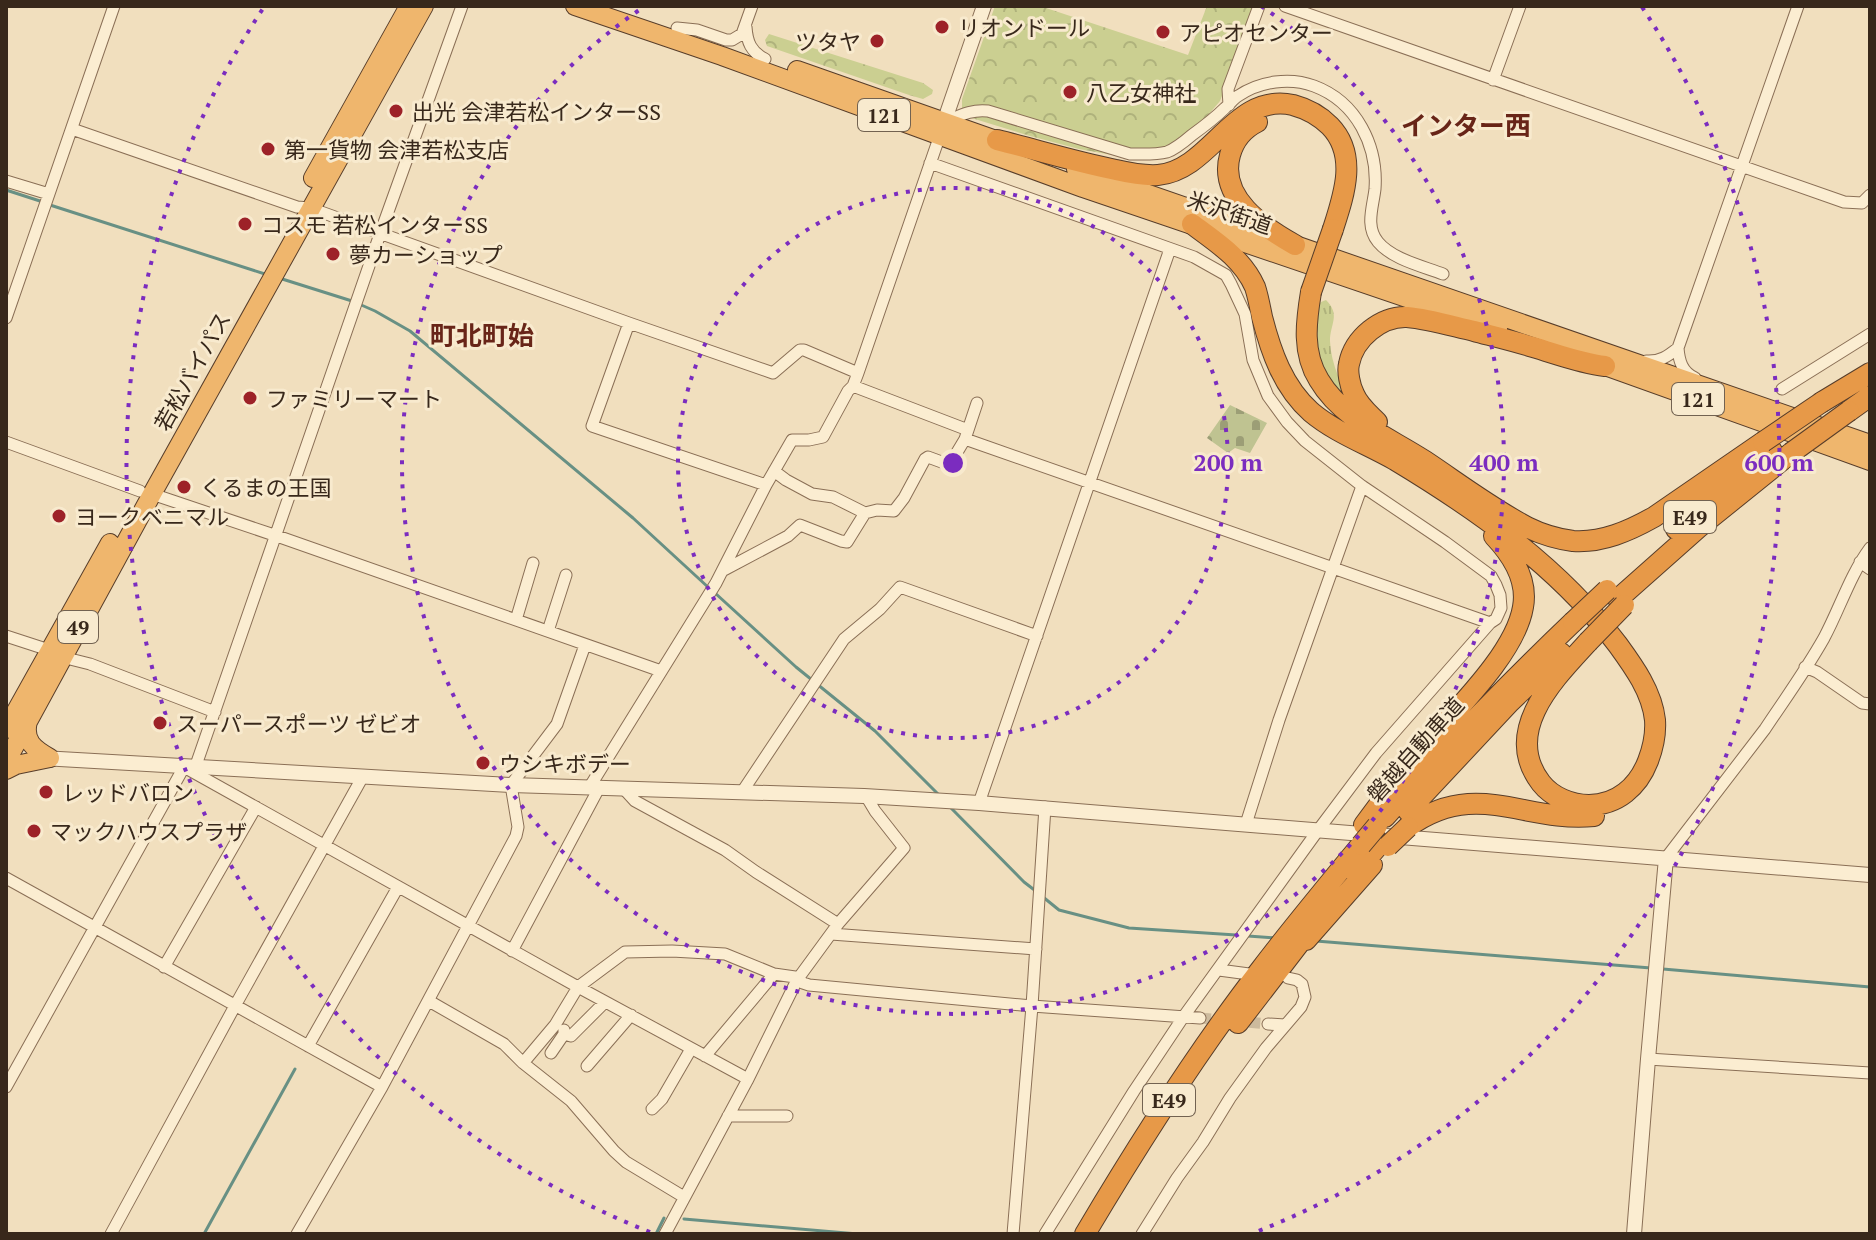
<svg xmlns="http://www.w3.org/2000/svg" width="1876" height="1240" font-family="'PT Serif','Noto Sans JP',serif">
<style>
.grass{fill:url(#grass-tufts)}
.forest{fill:url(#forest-crowns)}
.cemetery{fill:url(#cemetery-stones)}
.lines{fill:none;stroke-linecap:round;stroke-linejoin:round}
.stream{stroke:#689084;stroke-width:3}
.minor-tunnel{stroke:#ccba9d;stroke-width:11;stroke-dasharray:11 5.5;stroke-linecap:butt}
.minor-casing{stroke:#8a6f56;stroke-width:13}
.tertiary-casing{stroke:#8a6f56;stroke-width:16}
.trunk-casing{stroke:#573d2a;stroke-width:20}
.motorway-casing{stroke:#573d2a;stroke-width:22}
.minor{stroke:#fbedd1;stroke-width:11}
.tertiary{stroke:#fbedd1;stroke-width:14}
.trunk{stroke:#efb66d;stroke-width:18}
.motorway{stroke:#e79948;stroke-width:20}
.motorway-bridge-casing{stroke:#573d2a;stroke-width:22;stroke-linecap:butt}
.motorway-bridge{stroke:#e79948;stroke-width:20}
.ring{fill:none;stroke:#7b2cbf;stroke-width:4;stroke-dasharray:4 8}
.poi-dot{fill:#9d2228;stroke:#f8eace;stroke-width:3}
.labels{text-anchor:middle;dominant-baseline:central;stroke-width:6;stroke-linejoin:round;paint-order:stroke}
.shield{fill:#f8eace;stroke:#726251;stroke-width:2}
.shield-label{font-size:20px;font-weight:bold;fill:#38281b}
.poi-label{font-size:22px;fill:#38281b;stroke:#f8eace;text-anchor:start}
.street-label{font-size:22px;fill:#38281b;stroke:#f8eace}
.quarter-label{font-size:26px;font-weight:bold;fill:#682518;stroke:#f8eace}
.centre{fill:#7b2cbf;stroke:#f8eace;stroke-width:4}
.ring-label{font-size:24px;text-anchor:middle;font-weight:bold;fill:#7b2cbf;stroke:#f8eace;stroke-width:6;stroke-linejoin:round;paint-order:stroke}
</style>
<defs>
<pattern id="grass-tufts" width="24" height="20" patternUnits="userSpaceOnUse" patternTransform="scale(2)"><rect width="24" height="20" fill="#cbcf91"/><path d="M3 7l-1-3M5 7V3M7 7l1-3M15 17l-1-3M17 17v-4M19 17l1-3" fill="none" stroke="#afb27c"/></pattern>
<pattern id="forest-crowns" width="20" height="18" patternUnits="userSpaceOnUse" patternTransform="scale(2)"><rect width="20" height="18" fill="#cbcf91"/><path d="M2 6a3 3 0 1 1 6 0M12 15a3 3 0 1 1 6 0" fill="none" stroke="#afb27c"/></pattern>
<pattern id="cemetery-stones" width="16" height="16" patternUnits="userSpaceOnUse" patternTransform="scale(2)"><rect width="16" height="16" fill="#bfc391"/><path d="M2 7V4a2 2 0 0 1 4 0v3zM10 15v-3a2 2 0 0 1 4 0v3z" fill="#9c9e76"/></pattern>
</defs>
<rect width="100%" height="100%" fill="#f1dfbe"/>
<path class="grass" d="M1326,300C1341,315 1330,324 1330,341C1331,365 1342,387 1354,406L1340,403L1311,342L1317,308L1321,302Z"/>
<path class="forest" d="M995,6H1040L1188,55L1207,6H1248L1254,8L1245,27L1236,59L1220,101L1181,147L1123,157L1079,149L1030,136L965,116L962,111V99Z
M769,34L923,83L933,90L932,94L923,99L909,95L767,46L765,40Z"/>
<path class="cemetery" d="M1230,405L1267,423L1250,453L1235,448L1228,453L1207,438Z"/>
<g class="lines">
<path class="stream" d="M6,190L43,202
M50,205L268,275
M279,278L352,301
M359,304L375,311L410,331L633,518L709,588
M715,593L796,667L875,731L938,794
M951,808L1024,882L1037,892
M1043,897L1059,910L1129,928L1236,935
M1248,936L1276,938
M1316,941L1651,968
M1663,969L1870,987
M684,1219L858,1234
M204,1234L295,1069
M656,1234L664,1218"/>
<path class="minor-tunnel" d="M1200,1018L1268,1024"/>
<defs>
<path id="minor" d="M1285,6L1844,202L1862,203L1870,195
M746,27C747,42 751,52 765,59
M677,28L697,30L726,40H732L742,34L752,6
M1493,80L1520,6
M1229,105L1228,89L1259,6
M944,122C959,116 971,109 988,111L1130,154C1142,154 1155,155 1167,152C1175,149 1185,141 1192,135C1203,127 1215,118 1225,108C1230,104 1233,99 1238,96C1260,81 1290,77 1314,86C1357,102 1378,146 1375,189C1373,207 1365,226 1378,242C1392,259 1422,266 1443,274
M72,129L297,207L310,208L629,323L773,373L800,350H804L858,373L940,135
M930,163L1194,257L1226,275L1231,284L1245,314L1253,360L1268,396L1287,422L1305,441L1362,486L1445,542L1491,576L1496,585L1500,595L1501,608L1496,619L1490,623L1376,753L1319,829L1184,1016L1134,1091L1045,1234
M6,181L49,194
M6,318L114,6
M629,323L592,426L766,485
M1646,361C1660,362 1668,356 1678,348
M1695,378C1682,372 1679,361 1678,348L1798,6
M853,386L968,430
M1782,389L1870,334
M965,439L1490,623
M6,442L140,491
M774,471L786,480L812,494L833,497L865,513
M152,494L277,536L661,671
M1860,562L1870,569
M724,570L788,536L800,525L841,541L847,542L865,513L877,510L894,511L904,498L925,459L928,457L947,464H950L965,439L977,403
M516,620L533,563
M548,631L566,575
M6,636L49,650
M62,657L90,664L215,712
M1805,667L1817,672L1862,703L1870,704
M195,768L380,234L462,6
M589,788L716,583L766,485L792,440H809L823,437L848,391L853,386L858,373
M624,789L635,801L725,850L756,872L838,924
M742,792L844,639L880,609L900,587L1037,636
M979,803L1170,249
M1246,824L1279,720L1362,486
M1666,858L1765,729C1785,699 1806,670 1824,638C1840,608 1850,575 1870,548
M6,878L382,1087
M831,934L1036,949
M512,951L599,788
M164,967L256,807
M1219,970L1249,974
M429,1001L504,1044L523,1063L571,1101L614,1151L626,1162L684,1197
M1268,1024L1285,1025
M564,1034L571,1036L605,1002
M308,1046L398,887
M551,1053L564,1034V1030
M705,1056L774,974
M1648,1059L1870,1073
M523,1063L555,1025L578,987L625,952L672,951L725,954L774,974L795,977L803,983L809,985L1032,1006L1200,1018
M587,1066L631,1015
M6,1087L184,767L578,987L748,1079
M652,1109L662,1099L691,1049
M728,1116H787
M111,1234L236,1004L362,778
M297,1234L382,1087L516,836L518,827L511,785L557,724L585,645
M665,1234L747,1081L797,980L838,924L904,848L875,811L866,796
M1013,1234L1032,1006L1045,807
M1142,1234L1177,1178L1203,1142L1230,1098L1266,1048L1301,1007L1305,997L1302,984L1297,980L1288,978"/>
<path id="tertiary" d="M941,131L984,6
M42,758L511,785L864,796L979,803L1870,875
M1634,1234L1648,1059L1666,858"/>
<path id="trunk" d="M575,6L722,56L1083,188L1498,329
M797,70L1010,145
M1076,169L1870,444
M313,178L409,6
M1594,362L1870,461
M28,721C23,741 34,749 50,758
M6,729L110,543
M6,762L152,494L424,6
M6,770L16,765L50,758"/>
<path id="motorway" d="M1257,122C1243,129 1234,140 1230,155C1218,198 1263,227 1295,245
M997,140C1037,150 1076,162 1116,170C1129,173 1144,176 1158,175C1212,170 1233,92 1293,105C1308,109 1319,115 1330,126C1358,155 1344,195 1333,229
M1192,224C1216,242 1242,258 1255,287C1258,296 1260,307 1262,317C1271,352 1283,387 1311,412C1336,433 1367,444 1395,460C1478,510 1559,567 1618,645C1634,667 1652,692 1655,720C1656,734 1653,748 1648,761C1638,787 1617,805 1589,805C1571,805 1552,797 1541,783C1501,731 1555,678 1588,642
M1311,292C1306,322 1302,353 1319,380C1342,419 1388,437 1425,461C1458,483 1491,508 1527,527C1541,534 1558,539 1573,541C1602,543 1629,531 1654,517L1763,442
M1822,402L1870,373
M1849,411L1870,396
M1377,422C1368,413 1359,406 1354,394C1350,386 1347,372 1349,364C1354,338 1381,316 1407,317C1429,319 1452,326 1474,331C1493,336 1514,341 1533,347C1557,354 1580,363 1605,366
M1676,529L1772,451
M1618,599L1698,528L1791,453
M1408,811L1510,702L1561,653
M1385,817C1445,749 1507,685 1573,622
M1364,825C1381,802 1398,779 1416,756C1448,717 1515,656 1523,607C1528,580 1512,555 1494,536
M1408,827C1476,778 1524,823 1594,816
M1356,872L1378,846
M1306,940L1372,865
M1238,1023L1311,928
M1085,1234C1139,1143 1196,1053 1261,969C1293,927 1327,886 1361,845"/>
</defs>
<use href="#minor" class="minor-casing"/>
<use href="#tertiary" class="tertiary-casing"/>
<use href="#trunk" class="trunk-casing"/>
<use href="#motorway" class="motorway-casing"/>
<use href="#minor" class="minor"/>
<use href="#tertiary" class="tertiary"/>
<use href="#trunk" class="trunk"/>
<use href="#motorway" class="motorway"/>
<defs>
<path id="motorway-bridge" d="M1311,292L1333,229
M1763,442L1822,402
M1791,453L1849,411
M1573,622L1607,590
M1588,642L1624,605
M1361,845L1377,826
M1388,846L1408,827"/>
</defs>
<use href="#motorway-bridge" class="motorway-bridge-casing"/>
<use href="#motorway-bridge" class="motorway-bridge"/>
</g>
<g class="ring">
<circle cx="953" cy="463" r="275"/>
<path d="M1261 6A551 551 0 1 1 645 6"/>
<path d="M650 1232A826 826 0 0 1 264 7M1642 7A826 826 0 0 1 1256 1232"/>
</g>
<g class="poi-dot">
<circle cx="942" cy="27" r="8"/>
<circle cx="1163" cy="32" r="8"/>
<circle cx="877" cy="41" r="8"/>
<circle cx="1070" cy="92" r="8"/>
<circle cx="396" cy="111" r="8"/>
<circle cx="268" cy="149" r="8"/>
<circle cx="245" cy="224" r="8"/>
<circle cx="333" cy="254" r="8"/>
<circle cx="250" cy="398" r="8"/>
<circle cx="184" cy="487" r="8"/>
<circle cx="59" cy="516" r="8"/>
<circle cx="160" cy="723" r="8"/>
<circle cx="483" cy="763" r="8"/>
<circle cx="46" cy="792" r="8"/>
<circle cx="34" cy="831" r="8"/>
</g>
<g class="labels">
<g class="shield">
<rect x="858" y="99" width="52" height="32" rx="6"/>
<rect x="1672" y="383" width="52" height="32" rx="6"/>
<rect x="1664" y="501" width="52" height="32" rx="6"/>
<rect x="58" y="611" width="40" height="32" rx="6"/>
<rect x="1143" y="1084" width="52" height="32" rx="6"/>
</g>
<g class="shield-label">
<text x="884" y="115">121</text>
<text x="1698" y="399">121</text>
<text x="1690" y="517">E49</text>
<text x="78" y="627">49</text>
<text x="1169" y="1100">E49</text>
</g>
<g class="poi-label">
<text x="958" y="27">リオンドール</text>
<text x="1179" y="32">アピオセンター</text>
<text x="861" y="41" text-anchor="end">ツタヤ</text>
<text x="1086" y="92">八乙女神社</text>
<text x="412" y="111">出光 会津若松インターSS</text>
<text x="284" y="149">第一貨物 会津若松支店</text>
<text x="261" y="224">コスモ 若松インターSS</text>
<text x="349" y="254">夢カーショップ</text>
<text x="266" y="398">ファミリーマート</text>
<text x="200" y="487">くるまの王国</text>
<text x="75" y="516">ヨークベニマル</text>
<text x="176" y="723">スーパースポーツ ゼビオ</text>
<text x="499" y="763">ウシキボデー</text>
<text x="62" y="792">レッドバロン</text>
<text x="50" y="831">マックハウスプラザ</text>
</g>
<g class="street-label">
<text transform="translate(1230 212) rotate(19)">米沢街道</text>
<text transform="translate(192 371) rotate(-61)">若松バイパス</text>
<text transform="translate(1415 749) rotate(-48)">磐越自動車道</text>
</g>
<g class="quarter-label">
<text x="1466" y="125">インター西</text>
<text x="482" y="335">町北町始</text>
</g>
</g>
<circle cx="953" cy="463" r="12" class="centre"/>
<g class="ring-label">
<text x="1228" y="471">200 m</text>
<text x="1504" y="471">400 m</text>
<text x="1779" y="471">600 m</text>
</g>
<rect width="1876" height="1240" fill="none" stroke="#38281b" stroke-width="16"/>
</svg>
